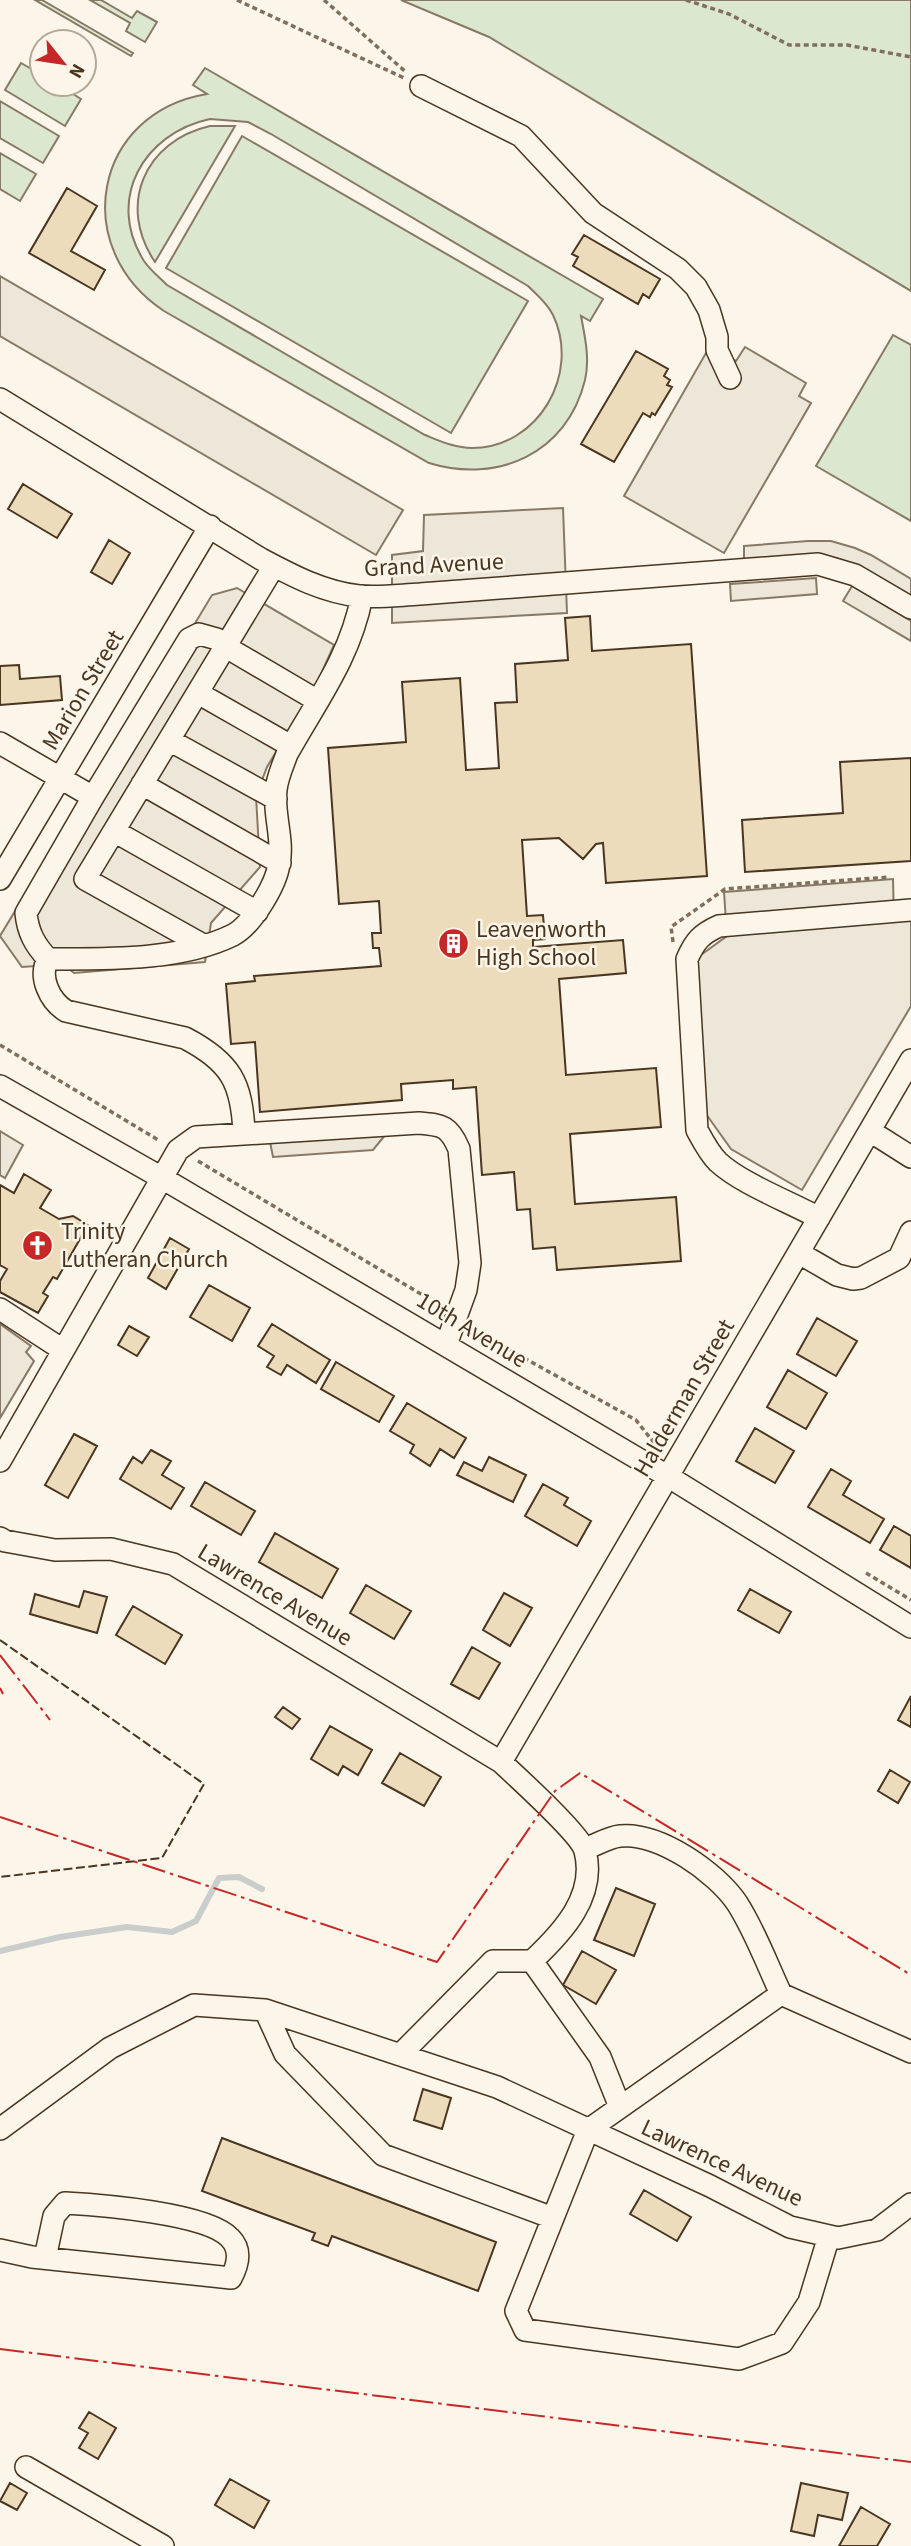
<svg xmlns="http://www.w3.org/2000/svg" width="911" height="2546" font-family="'Source Sans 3',sans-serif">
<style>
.green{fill:#dce7d0;stroke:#887966;stroke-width:2;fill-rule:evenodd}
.parking{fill:#ede7d9;stroke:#887966;stroke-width:2}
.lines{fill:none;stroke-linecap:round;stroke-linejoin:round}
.stream{stroke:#c9cecd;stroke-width:6}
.building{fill:#ecdcbc;stroke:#4a3520;stroke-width:2}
.minor-casing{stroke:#4a3520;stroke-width:24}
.path{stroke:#7f6f5c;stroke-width:3.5;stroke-dasharray:5 3.5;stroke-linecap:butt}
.minor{stroke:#fbf6e9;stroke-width:21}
.fence{stroke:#4a3520;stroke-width:2;stroke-dasharray:9 3.5;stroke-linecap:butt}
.power{stroke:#c62828;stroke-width:2;stroke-dasharray:24 5 3.5 5;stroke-linecap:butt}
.labels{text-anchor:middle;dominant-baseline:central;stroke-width:5;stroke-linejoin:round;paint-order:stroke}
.street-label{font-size:24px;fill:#4a3520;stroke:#fbf6e9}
.poi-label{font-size:24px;fill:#4a3520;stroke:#fbf6e9;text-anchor:start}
</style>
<rect width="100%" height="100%" fill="#fbf6e9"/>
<path class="green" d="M35,0H42L133,53L131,56Z
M90,0H101L132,18L137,11L157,22L145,42L126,31L130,23Z
M401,0H911V291L489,37Z
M21,63L42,75V84H57L81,99L65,126L5,90Z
M205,68L603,299L590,321L581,316C585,337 590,359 585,380C567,454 497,484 429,463L164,311C69,248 93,113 207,94L193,85ZM210,119L248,122L271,134L528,286C537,295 547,303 553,315C581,374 538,448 472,448C455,448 440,441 425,435L167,285C159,277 150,270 144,261C105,199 144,133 210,119Z
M0,101L59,136L43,163L0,138Z
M210,126H235L155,262C117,206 144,141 210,126Z
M242,136L528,301L451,433L166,268Z
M0,153L36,174L20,201L0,189Z
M893,335L911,345V521L816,466Z"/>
<path class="parking" d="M0,276L403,510L376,555L0,336Z
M710,346L736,361L745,347L806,383L799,396L811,403L724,553L624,496Z
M563,508L567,613L392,623V555L423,551L424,515Z
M808,541H831L855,548L871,555L911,579V598L853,564L836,558L744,563V546Z
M816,578L817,594L731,601L730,584Z
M852,586L911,621V641L843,601Z
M237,588L334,645L317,683L267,767L256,796L260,867L211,923L205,962L74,973L63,964L22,967L0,936L143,700L150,698L212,595Z
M893,879L894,921H911V1006L802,1190L731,1149L706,1114L694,960L727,936L724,892Z
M0,1131L23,1145L5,1178L0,1175Z
M386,1134L373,1150L273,1157L270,1142Z
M0,1324L31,1346L26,1352L34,1361L0,1418Z"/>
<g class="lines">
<path class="stream" d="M0,1951L60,1937L127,1927L172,1932L196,1921L219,1878L239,1877L262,1889"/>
</g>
<path class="building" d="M67,188L97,206L71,251L105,270L94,290L29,253Z
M584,235L660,279L649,298L643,294L638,304L573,266L578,257L572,254Z
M636,351L668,369L664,376L670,380L667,385L672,387L655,415L652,413L650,417L643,413L614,462L581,444Z
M23,484L72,514L57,538L8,509Z
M109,540L130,553L112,584L91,572Z
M590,616L592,651L691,644L707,876L606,883L603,843L596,844L583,859L559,838L522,840L527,916L543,915L545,939L533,940V947L623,940L626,973L559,979L566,1075L656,1068L661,1127L570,1134L575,1204L676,1197L681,1261L557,1270L555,1247L533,1249L530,1209L517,1210L514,1172L482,1175L476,1087L453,1089V1080L401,1084L402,1100L260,1112L255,1042L231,1044L226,984L255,981L254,976L381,966L379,948H373L372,933H381L379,901L339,904L328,748L406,742L402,682L460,678L466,770L499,768L495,703L517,702L515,664L568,660L565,618Z
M19,665L20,679L60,676L62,700L0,705V666Z
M911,758V861L745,872L742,820L843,813L840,762Z
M24,1174L51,1190L40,1208L59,1219L73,1216L88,1225L57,1279L53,1277L43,1293L48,1296L38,1313L0,1292V1281L7,1269L0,1265V1185L14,1193Z
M170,1238L189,1249L166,1289L148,1278Z
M209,1285L250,1308L232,1341L190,1317Z
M817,1318L857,1341L836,1376L797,1354Z
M272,1324L330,1360L316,1383L287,1365L281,1375L267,1367L274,1356L258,1346Z
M129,1326L149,1337L137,1356L118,1345Z
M336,1362L394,1396L379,1422L321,1389Z
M788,1370L827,1393L806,1429L767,1407Z
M407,1403L466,1438L454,1458L440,1449L430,1466L410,1453L414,1445L390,1431Z
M755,1428L794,1451L775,1483L736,1461Z
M74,1434L97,1446L68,1498L45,1485Z
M151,1450L171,1461L162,1475L184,1488L171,1509L120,1479L133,1457L142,1463Z
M489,1457L526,1475L513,1502L457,1475L464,1462L482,1471Z
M831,1469L851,1481L843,1495L884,1519L870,1543L808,1507Z
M205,1482L255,1511L241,1535L191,1506Z
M543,1484L568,1498L564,1505L591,1521L577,1546L525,1516Z
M894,1526L911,1536V1568L880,1550Z
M275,1533L338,1569L322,1598L259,1562Z
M366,1585L411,1611L394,1639L350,1613Z
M750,1589L791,1612L779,1633L738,1610Z
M84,1591L107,1597L97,1633L30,1614L35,1594L79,1607Z
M504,1593L532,1608L510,1646L483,1630Z
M133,1606L182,1635L165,1664L116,1635Z
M472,1647L500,1663L479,1699L451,1684Z
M911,1696V1727L898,1720Z
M283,1707L300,1719L292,1729L275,1717Z
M330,1726L372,1750L358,1775L343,1766L338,1775L311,1759Z
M400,1753L441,1777L424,1806L382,1783Z
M890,1770L910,1782L898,1803L878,1791Z
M616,1888L655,1904L634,1956L594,1940Z
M582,1951L616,1970L596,2004L563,1985Z
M423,2089L451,2098L442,2129L414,2120Z
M222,2138L496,2242L478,2291L332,2236L328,2246L312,2240L315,2233L202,2191Z
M644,2190L691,2217L677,2241L630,2214Z
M89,2412L116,2428L98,2459L79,2448L88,2433L79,2428Z
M230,2479L269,2501L254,2528L215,2505Z
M10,2483L27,2493L17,2510L0,2501Z
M801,2483L848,2493L842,2520L818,2515L814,2536L791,2531Z
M861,2507L890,2524L877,2546H839Z"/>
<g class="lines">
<defs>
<path id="minor" d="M421,86L521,136L593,213L678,269L696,287L709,310L717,337V350L730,378
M0,399L261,559C293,576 323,592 359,596C379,598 400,595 420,594L818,564L855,575L911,608
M198,693L291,746
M318,701L226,647L217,639L199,634L189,639L93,797L26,913C28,933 35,945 48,959C106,959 180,961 233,935C252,925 276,885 279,864C284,840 273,814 276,790C277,778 283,765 287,754C317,700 350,658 362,596
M169,740L276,799
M0,743L93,797
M142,784L280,863
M114,831L257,912
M0,879L210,526
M203,945L85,879L274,566
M48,959C38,977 50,1001 66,1011L185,1038C231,1062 242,1083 244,1133
M0,1086L162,1178L669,1477L911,1627
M870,1131L911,1157
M819,1218C790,1202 742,1184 718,1162C709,1153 703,1141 697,1130L687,959C695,941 701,934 719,926L911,910
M799,1253L837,1275L853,1279L861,1278L899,1258L911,1232
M0,1309L63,1350
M0,1461L178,1150L196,1137L419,1123C443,1125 449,1126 459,1149L470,1263L466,1290L446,1345
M0,1538L5,1541L55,1550L111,1549L173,1564L501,1762C516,1776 581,1835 585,1851C597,1896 562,1933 532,1961H493L400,2055
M501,1762L911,1060
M585,1849C596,1845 609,1837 620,1836C659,1832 716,1872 737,1903C755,1931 767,1964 781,1994L911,2052
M532,1961L600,2057L620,2107
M781,1994L588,2130L516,2311L525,2330L739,2359L782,2343L809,2302L829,2236
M265,2010L285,2054L383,2155L553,2218
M0,2129L110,2048L194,2005L265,2010L497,2087L710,2186L790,2227L838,2238L877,2230L911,2204
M0,2250L32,2257L231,2278C238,2265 242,2250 230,2238C207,2213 100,2205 65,2203L54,2216L45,2258
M26,2467L163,2546"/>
</defs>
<use href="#minor" class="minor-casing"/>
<path class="path" d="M237,0L404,78
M324,0L407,73
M686,0L729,14L789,45H847L911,57
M673,942L671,927L725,889L890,877
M0,1045L160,1141
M198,1161L441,1306
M473,1327L488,1338L636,1420L654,1443
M651,1441L673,1427
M866,1573L911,1600"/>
<use href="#minor" class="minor"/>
<path class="fence" d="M0,1640L204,1784L162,1858L0,1877"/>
<path class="power" d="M0,1655L50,1720
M0,1688L3,1694
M0,1817L437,1962L555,1791L580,1773L911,1975
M0,2349L911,2462"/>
</g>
<defs>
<symbol id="building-disc" viewBox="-11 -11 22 22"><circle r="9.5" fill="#c62828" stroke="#fbf6e9"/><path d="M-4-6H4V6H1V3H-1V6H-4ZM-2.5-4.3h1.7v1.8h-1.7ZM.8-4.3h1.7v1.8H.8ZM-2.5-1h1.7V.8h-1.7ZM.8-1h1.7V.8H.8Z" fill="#fff"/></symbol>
<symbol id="church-disc" viewBox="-11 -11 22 22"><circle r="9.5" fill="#c62828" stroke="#fbf6e9"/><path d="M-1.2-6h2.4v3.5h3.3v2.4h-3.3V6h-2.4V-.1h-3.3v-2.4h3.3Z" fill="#fff"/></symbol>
</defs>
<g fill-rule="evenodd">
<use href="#building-disc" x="436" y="926" width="35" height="35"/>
<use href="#church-disc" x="20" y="1228" width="35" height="35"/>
</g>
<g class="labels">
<g class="street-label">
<text transform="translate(434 565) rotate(-3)">Grand Avenue</text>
<text transform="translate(83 690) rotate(-59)">Marion Street</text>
<text transform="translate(472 1330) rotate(31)">10th Avenue</text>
<text transform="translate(684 1398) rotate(-60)">Halderman Street</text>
<text transform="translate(275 1595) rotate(31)">Lawrence Avenue</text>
<text transform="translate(722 2163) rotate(25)">Lawrence Avenue</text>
</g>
<g class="poi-label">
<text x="476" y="929">Leavenworth<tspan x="476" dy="28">High School</tspan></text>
<text x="61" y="1231">Trinity<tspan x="61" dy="28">Lutheran Church</tspan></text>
</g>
</g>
<g transform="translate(63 63) rotate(120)"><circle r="33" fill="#fbf6e9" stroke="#b4a999" stroke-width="2"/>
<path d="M0-5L12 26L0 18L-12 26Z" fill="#c62828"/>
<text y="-10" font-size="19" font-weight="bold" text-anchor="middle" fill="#4a3520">N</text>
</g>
</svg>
